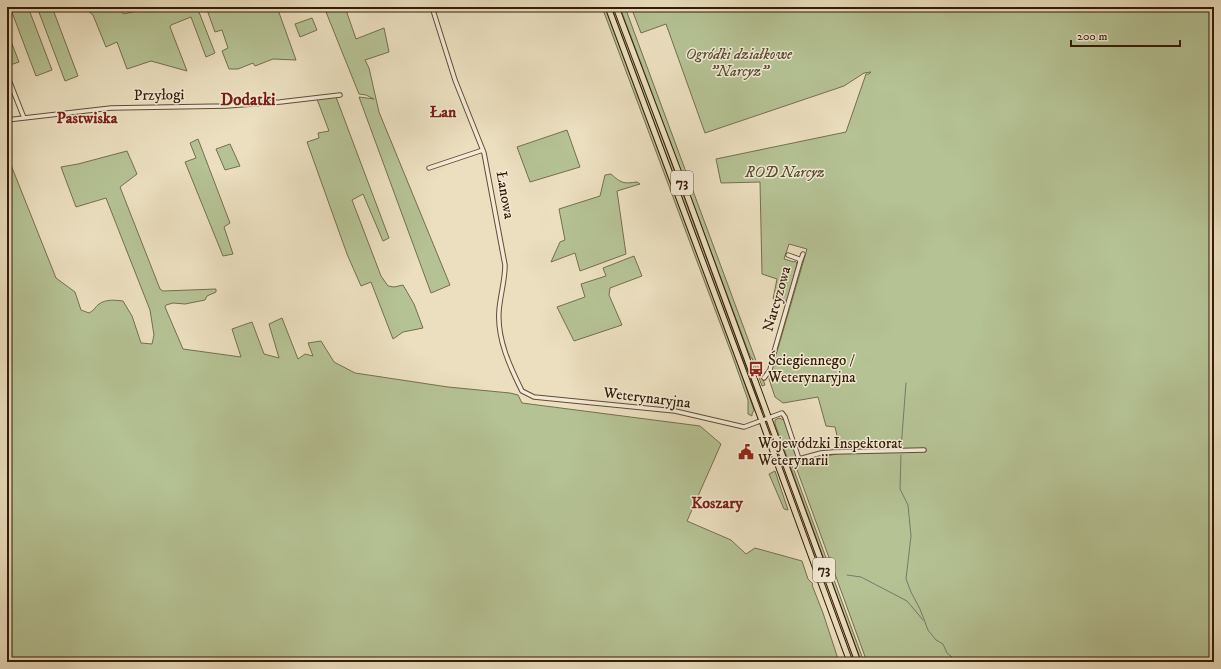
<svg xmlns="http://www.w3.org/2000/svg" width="1221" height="669" font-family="'IM FELL DW Pica',serif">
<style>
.green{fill:#b5c294;stroke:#756e4d}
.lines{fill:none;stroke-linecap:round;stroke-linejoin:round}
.stream{stroke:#707c6e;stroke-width:1}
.street-casing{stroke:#624c34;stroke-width:5.5}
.primary-casing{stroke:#351b06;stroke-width:7}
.street{stroke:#f2ead5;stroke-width:3.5}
.primary{stroke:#ebdfbf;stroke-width:5}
.labels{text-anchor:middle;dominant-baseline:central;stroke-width:3;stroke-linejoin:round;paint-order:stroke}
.shield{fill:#f2ead5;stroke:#6e5944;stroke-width:1}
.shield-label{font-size:14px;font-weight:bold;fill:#351b06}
.park-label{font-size:15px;font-style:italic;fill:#5b4d31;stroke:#f2ead5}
.street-label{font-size:15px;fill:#351b06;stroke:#f2ead5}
.poi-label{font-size:15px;fill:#351b06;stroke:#f2ead5;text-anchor:start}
.neighbourhood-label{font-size:16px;font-weight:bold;fill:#7a1f14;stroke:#f2ead5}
.quarter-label{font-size:17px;font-weight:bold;fill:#7a1f14;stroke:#f2ead5}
</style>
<rect width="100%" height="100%" fill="#ebdfbf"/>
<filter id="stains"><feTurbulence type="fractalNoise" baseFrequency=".005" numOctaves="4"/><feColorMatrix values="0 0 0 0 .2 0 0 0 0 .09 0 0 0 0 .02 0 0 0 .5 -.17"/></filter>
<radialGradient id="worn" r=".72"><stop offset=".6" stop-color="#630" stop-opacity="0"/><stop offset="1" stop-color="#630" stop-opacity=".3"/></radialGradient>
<path class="green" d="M10,7H28L52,70L36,76Z
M37,7H52L78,76L65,81Z
M83,7H121L123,14L137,11L147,7H197L215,53L206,57L191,17L171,25L170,27L187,71L151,61L127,69L117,42L106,47L93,15Z
M206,7H277L296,60L273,59L255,66L253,63L238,69H229L222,51L228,48L222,30L215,32Z
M324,7H345L356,39L384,28L389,52L365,60L369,68L379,112L450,285L431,293L359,97L374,99L366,95L359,94Z
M602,7H605L735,356L754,410L752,414V416L748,414V400L732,355Z
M611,7H614L762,409L746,367L734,338Z
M620,7H625L633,29L765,385L762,386L752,358H751L748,351Z
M631,7H1146V9L1154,10V7H1214V662H867L796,467L798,462L841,453L835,427L826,426L818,397L783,403L775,397L769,379L807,249L789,244L784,259L794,262L795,261L797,263L788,301L773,299L777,279L762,274L760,182L721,183L716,159L846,132L866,74H869L871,72L864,73L844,86L705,133L666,24L641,33Z
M312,18L317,30L300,37L295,24Z
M7,31L19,62L7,66Z
M336,97L389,238L383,241L363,194L352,200L381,276L388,286L394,287L403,285L414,304L423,328L403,332L393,339L371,282L361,286L347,254L307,142L319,138L318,133L329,131L317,99Z
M567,130L580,167L530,182L517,147Z
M198,139L230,223L224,227L233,254L223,256L185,162L196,158L190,143Z
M230,144L240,166L225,170L216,149Z
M127,151L137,174L120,187L160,289L163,291L216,289V292L207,296L205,300L185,304L173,303L166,305L165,307L183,349L241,357L232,329L252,322L264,354L279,358L269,324L282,318L298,359L305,354L313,356L308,343L321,341L334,362L355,373L448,387L510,393L518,395L522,403L700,426L721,444L687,521L731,540L746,554L755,548L802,561L808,579L813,584L812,585L823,613L839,662H7V155L56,278L75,292L81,310L89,313C94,311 95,307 99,304C106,299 115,300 123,301L132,316L141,343L152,344L154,335L150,310L106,198L76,207L61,167L78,164Z
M611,174C621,183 623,184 637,182L640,184L617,191L626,254L580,271L575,253L551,262L560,242L565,240L559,209L600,196L605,175Z
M634,256L642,276L610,288L609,295L622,325L574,341L557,307L585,297L581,284L606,276L603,268Z
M779,418L784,420L797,459L791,462L864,662H861L859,656L775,424V420Z
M775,471L788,510L784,509L769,474Z"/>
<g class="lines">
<path class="stream" d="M901,449L906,383
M901,455L900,489L908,505L911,536L906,579L911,592L920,609L928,630L936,640L943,644L947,653L958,662
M847,575L861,577L907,601L923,620"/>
<defs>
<path id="street" d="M432,7L455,80L484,153L505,265C505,281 500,296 499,311C497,339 510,367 522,391L534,397L675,411L744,427L782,413L785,417L799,459L821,453L833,452L924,450
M7,75L24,118L111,108L226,106L280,102L340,95
M7,120L24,118
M429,168L483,150
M800,262L803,254
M764,378L770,370L774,352L800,262L799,259L788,255"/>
<path id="primary" d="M608,7L762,421L850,662
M616,7L680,176L858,662"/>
</defs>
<use href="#street" class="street-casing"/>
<use href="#primary" class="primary-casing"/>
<use href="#street" class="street"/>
<use href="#primary" class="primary"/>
</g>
<defs>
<symbol id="bus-bare" viewBox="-9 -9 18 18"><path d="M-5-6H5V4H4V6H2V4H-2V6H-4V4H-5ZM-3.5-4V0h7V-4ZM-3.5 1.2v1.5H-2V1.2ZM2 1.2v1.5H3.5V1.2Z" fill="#8f2418" stroke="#f2ead5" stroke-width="2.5" paint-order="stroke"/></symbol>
<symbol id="civic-bare" viewBox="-9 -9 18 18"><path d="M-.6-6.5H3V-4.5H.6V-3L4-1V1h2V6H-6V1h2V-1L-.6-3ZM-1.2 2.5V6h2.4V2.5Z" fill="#8f2418" stroke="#f2ead5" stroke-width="2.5" paint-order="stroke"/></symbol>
</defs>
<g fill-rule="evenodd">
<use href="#bus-bare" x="745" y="358" width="22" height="22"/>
<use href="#civic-bare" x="735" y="441" width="22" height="22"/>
</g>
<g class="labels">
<g class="shield">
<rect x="671" y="171" width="22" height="24" rx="3"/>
<rect x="813" y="558" width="22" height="24" rx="3"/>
</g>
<g class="shield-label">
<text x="682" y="183">73</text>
<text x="824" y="570">73</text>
</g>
<g class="park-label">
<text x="739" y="54">Ogródki działkowe<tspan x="739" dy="17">"Narcyz"</tspan></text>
<text x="785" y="172">ROD Narcyz</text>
</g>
<g class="street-label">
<text transform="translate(159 95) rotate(-1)">Przyłogi</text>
<text transform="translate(505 195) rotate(80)">Łanowa</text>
<text transform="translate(777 299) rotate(-74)">Narcyzowa</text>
<text transform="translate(647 398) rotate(7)">Weterynaryjna</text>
</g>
<g class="poi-label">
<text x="768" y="360">Ściegiennego /<tspan x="768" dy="17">Weterynaryjna</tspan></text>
<text x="758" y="443">Wojewódzki Inspektorat<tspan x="758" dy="17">Weterynarii</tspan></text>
</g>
<g class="neighbourhood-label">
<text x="443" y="112">Łan</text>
<text x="87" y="118">Pastwiska</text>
<text x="717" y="503">Koszary</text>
</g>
<g class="quarter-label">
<text x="248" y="100">Dodatki</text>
</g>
</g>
<rect width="1221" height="669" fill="none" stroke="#ebdfbf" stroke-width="24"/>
<rect x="8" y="8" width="1205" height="653" fill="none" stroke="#351b06" stroke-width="2"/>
<rect x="12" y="12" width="1197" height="645" fill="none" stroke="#351b06"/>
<path d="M1071 40v6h109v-6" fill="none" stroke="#351b06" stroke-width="2"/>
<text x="1077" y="40" font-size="12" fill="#351b06" stroke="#f2ead5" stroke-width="3" paint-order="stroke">200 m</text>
<rect width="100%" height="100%" filter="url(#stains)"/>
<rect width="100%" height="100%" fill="url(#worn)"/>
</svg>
